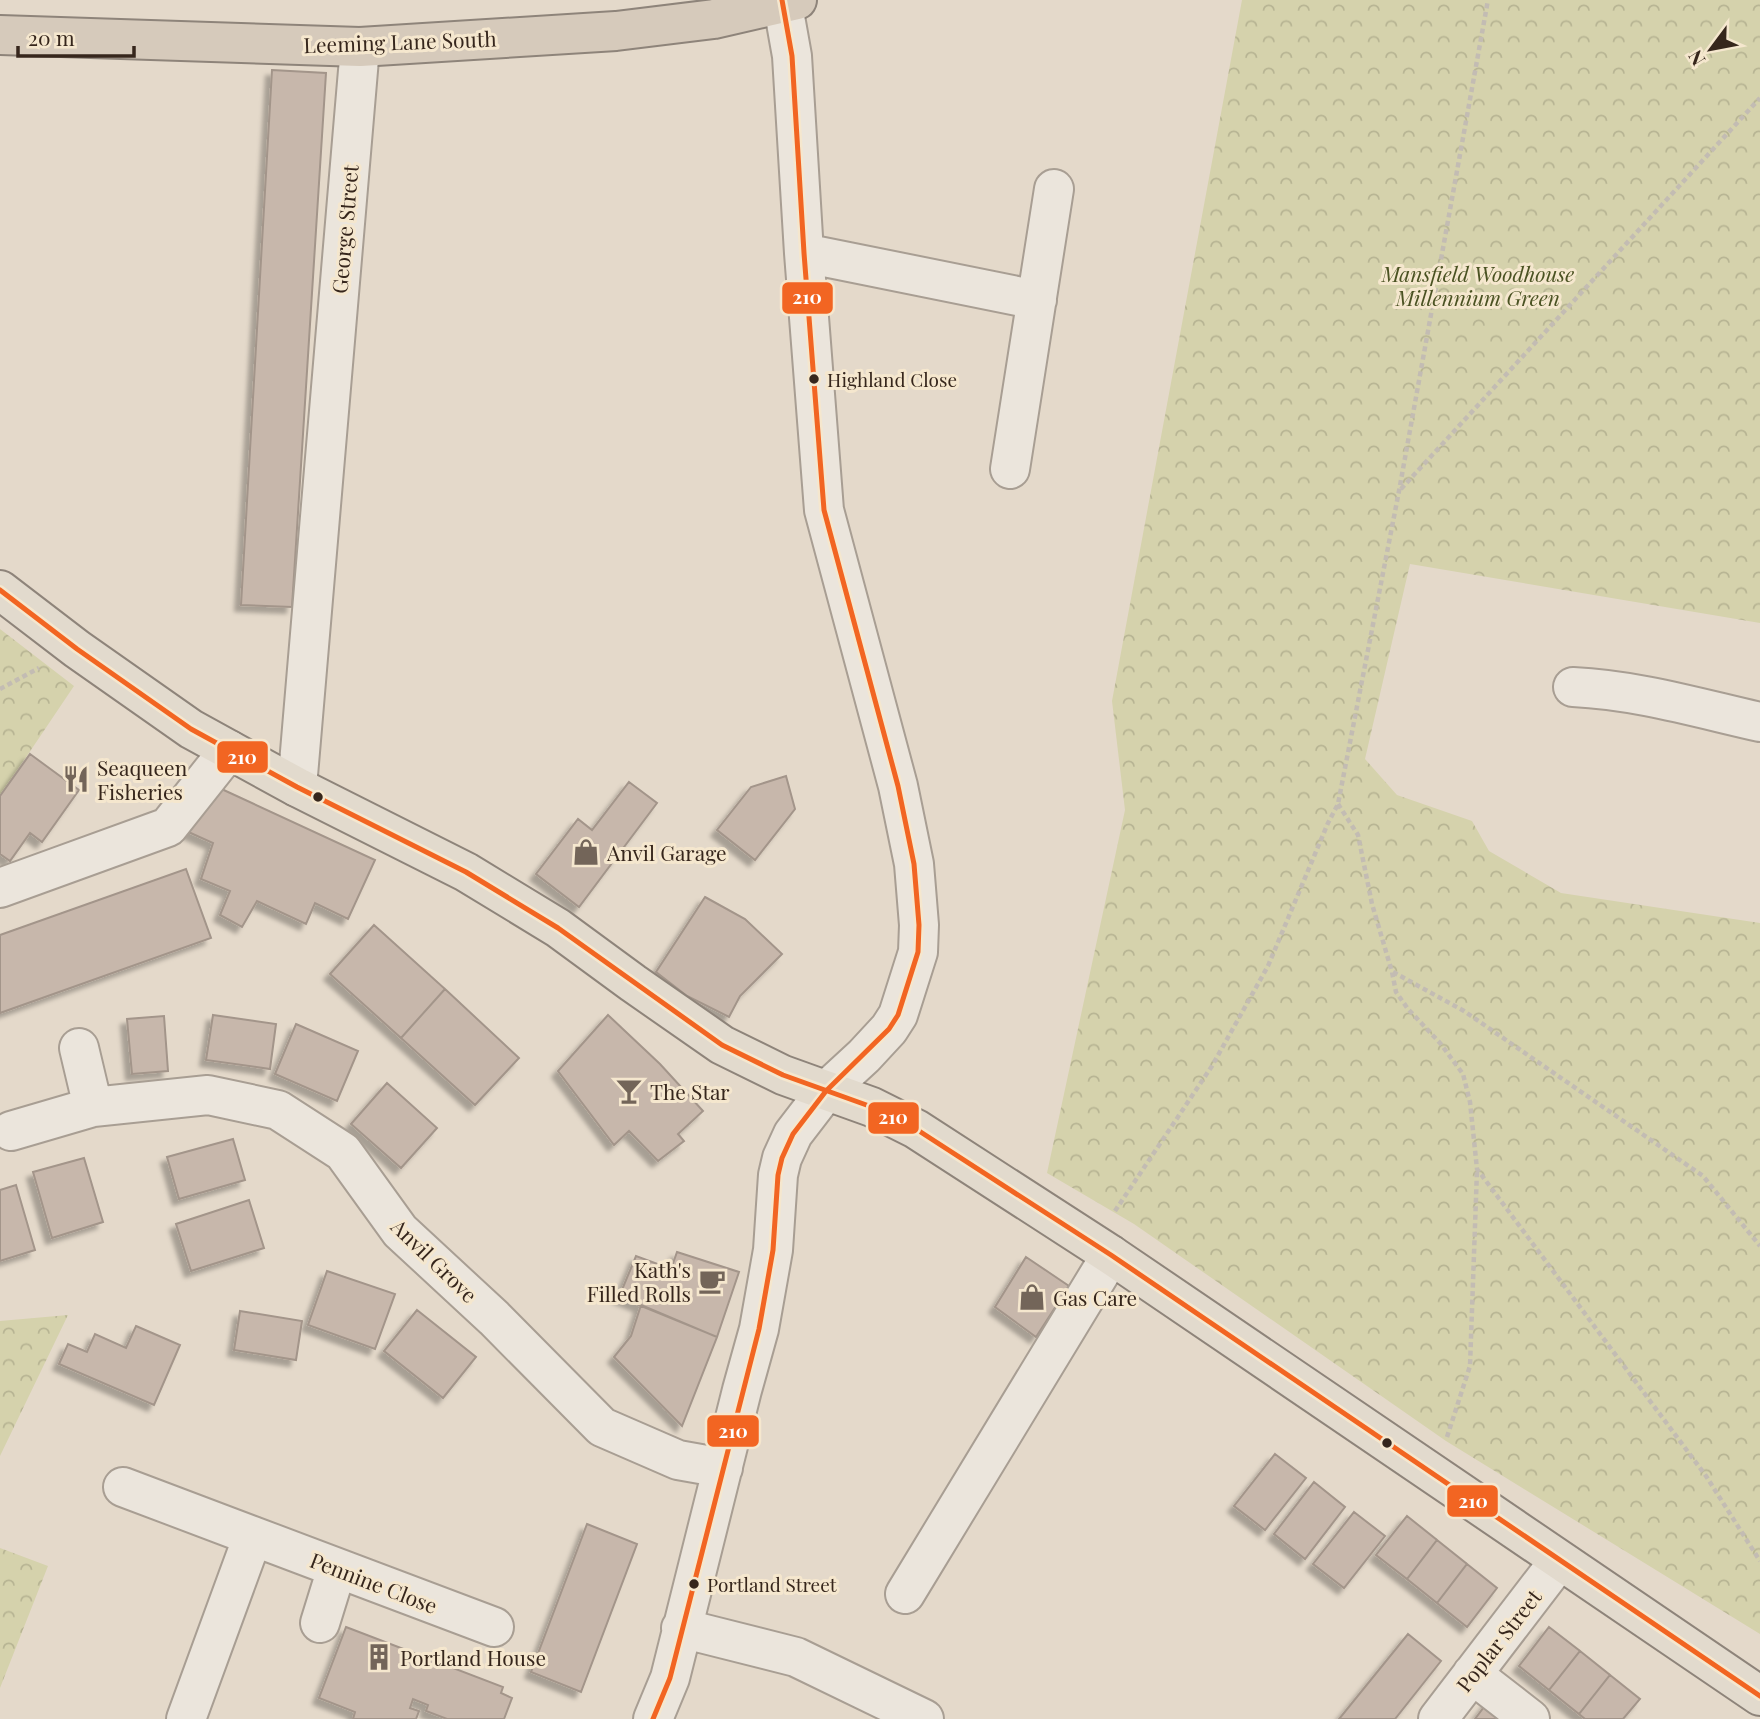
<svg xmlns="http://www.w3.org/2000/svg" width="1760" height="1719" font-family="'Playfair Display',serif">
<style>
.forest{fill:url(#forest-crowns)}
.building{fill:#c7b7ab;stroke:#a3958a;stroke-width:2;filter:url(#shadow)}
.lines{fill:none;stroke-linecap:round;stroke-linejoin:round}
.minor-casing{stroke:#a89e93;stroke-width:42}
.major-casing{stroke:#8e847a;stroke-width:42}
.highway-casing{stroke:#8e847a;stroke-width:42}
.path{stroke:#c3bcb3;stroke-width:4.5;stroke-dasharray:5 3.5;stroke-linecap:butt}
.minor{stroke:#ebe5dc;stroke-width:38}
.major{stroke:#e2dacd;stroke-width:38}
.highway{stroke:#d6cabb;stroke-width:38}
.bus-1-casing{stroke:#f5e7ce;stroke-width:10}
.bus-1{stroke:#f26522;stroke-width:5}
.bus-dot{fill:#36261c;stroke:#f5e7ce;stroke-width:2.5}
.labels{text-anchor:middle;dominant-baseline:central;stroke-width:6;stroke-linejoin:round;paint-order:stroke}
.bus-label{font-size:19px;fill:#36261c;stroke:#f5e7ce;text-anchor:start}
.street-label{font-size:21px;fill:#36261c;stroke:#f5e7ce}
.park-label{font-size:21px;font-style:italic;fill:#4a5222;stroke:#f5e7ce}
.poi-label{font-size:21px;fill:#36261c;stroke:#f5e7ce;text-anchor:start}
.line-badge{stroke:#f5e7ce;stroke-width:2.5}
.badge-label{font-size:19px;text-anchor:middle;font-weight:bold;fill:#fff}
</style>
<defs>
<pattern id="forest-crowns" width="20" height="18" patternUnits="userSpaceOnUse" patternTransform="scale(1.75)"><rect width="20" height="18" fill="#d5d2ac"/><path d="M2 6a3 3 0 1 1 6 0M12 15a3 3 0 1 1 6 0" fill="none" stroke="#b7b493"/></pattern>
<filter id="shadow"><feDropShadow dx="-6" dy="6" stdDeviation="2" flood-color="#0004"/></filter>
</defs>
<rect width="100%" height="100%" fill="#e4d9ca"/>
<path class="forest" d="M1242,0H1760V623L1410,564L1365,759L1397,795L1472,821L1489,851L1561,893L1760,923V1634L1446,1441L1134,1224L1047,1173L1125,810L1112,701Z
M0,629L74,686L0,796Z
M68,1315L0,1456V1321Z
M0,1548L48,1566L0,1688Z"/>
<path class="building" d="M272,70L326,73L292,607L241,605Z
M30,754L79,790L42,842L30,833L10,861L0,854V796Z
M786,776L795,809L755,860L717,830L751,787Z
M629,782L657,803L579,907L536,874L578,819L592,830Z
M215,786L375,860L348,919L315,903L306,924L257,901L242,927L220,915L230,891L201,879L213,843L184,830Z
M186,869L211,938L0,1013V935Z
M705,897L745,919L782,954L740,996L729,1017L687,996L656,972Z
M374,925L445,989L401,1038L330,974Z
M445,989L519,1058L475,1105L401,1038Z
M213,1015L276,1024L270,1069L206,1060Z
M608,1015L660,1064L703,1111L678,1134L684,1141L658,1161L629,1131L614,1145L558,1071Z
M164,1016L168,1071L132,1074L127,1019Z
M296,1024L358,1051L337,1101L275,1074Z
M387,1083L437,1128L401,1168L351,1124Z
M233,1139L245,1180L179,1199L167,1157Z
M84,1158L103,1222L52,1238L33,1172Z
M16,1185L35,1250L0,1261V1190Z
M249,1200L264,1248L191,1271L176,1224Z
M677,1252L739,1272L717,1337L619,1297L636,1256L671,1269Z
M1026,1257L1069,1286L1036,1337L995,1307Z
M327,1271L395,1294L375,1349L308,1325Z
M641,1305L717,1337L682,1426L614,1357L631,1336Z
M417,1310L476,1357L443,1398L384,1351Z
M240,1311L302,1321L296,1360L234,1350Z
M136,1326L180,1345L154,1405L59,1364L68,1344L87,1352L95,1334L126,1348Z
M1275,1454L1306,1478L1265,1530L1234,1506Z
M1314,1482L1345,1507L1305,1559L1274,1534Z
M1354,1512L1385,1536L1344,1588L1313,1564Z
M1407,1516L1437,1540L1407,1579L1376,1555Z
M587,1524L637,1544L581,1692L531,1672Z
M1437,1540L1467,1564L1437,1603L1407,1579Z
M1467,1564L1497,1588L1467,1627L1437,1603Z
M346,1627L503,1687L501,1693L512,1698L504,1719H447L426,1711L428,1705L413,1699L410,1708L419,1711L416,1719H353L355,1712L319,1698Z
M1549,1627L1580,1651L1549,1690L1519,1666Z
M1408,1634L1441,1661L1395,1719H1339Z
M1580,1651L1610,1675L1579,1714L1549,1690Z
M1610,1675L1640,1699L1623,1719H1585L1579,1714Z
M1490,1699L1515,1719H1475Z"/>
<g class="lines">
<defs>
<path id="minor" d="M804,253L1037,300
M1010,469L1054,189
M1573,687C1637,690 1698,708 1760,722
M297,787L360,47
M0,888L168,827L229,750
M79,1048L93,1107
M11,1131L93,1107L208,1095L278,1110L343,1152L400,1231L494,1318L602,1427L678,1460L723,1468
M123,1487L494,1627
M905,1594L1111,1255
M320,1623L337,1568
M681,1628L796,1657L924,1719
M1472,1674L1530,1719
M186,1719L253,1536
M653,1719L670,1678L742,1390L759,1329L773,1250L778,1175L782,1158L793,1134L826,1091L864,1056L889,1029L898,1015L918,952L919,925L914,864L898,786L824,510L804,253L792,56L782,0
M1438,1719L1559,1561"/>
<path id="major" d="M0,590L77,649L191,729L297,787L466,872L558,928L633,983L722,1045L783,1075L872,1107L916,1129L1111,1255L1760,1696"/>
<path id="highway" d="M0,35L360,47L616,31L714,19L797,0"/>
</defs>
<use href="#minor" class="minor-casing"/>
<use href="#major" class="major-casing"/>
<use href="#highway" class="highway-casing"/>
<path class="path" d="M1401,489L1760,98
M0,689L39,668
M1338,804L1358,835L1372,904L1392,972L1396,992L1408,1009L1440,1043L1463,1074L1470,1102L1477,1169L1706,1476L1760,1561
M1393,972L1464,1011L1703,1176L1760,1246
M1115,1211L1212,1066L1268,966L1328,823L1338,804L1399,491L1488,0
M1447,1437L1470,1366L1477,1170"/>
<use href="#minor" class="minor"/>
<use href="#major" class="major"/>
<use href="#highway" class="highway"/>
<defs>
<path id="bus-1" d="M0,590L77,649L191,729L297,787L466,872L558,928L722,1045L783,1075L872,1107L916,1129L1111,1255L1760,1696
M653,1719L670,1678L759,1329L773,1250L778,1175L782,1158L793,1134L826,1091L889,1029L898,1015L918,952L919,925L914,864L898,786L824,510L804,253L792,56L782,0"/>
</defs>
<use href="#bus-1" class="bus-1-casing"/>
<use href="#bus-1" class="bus-1"/>
</g>
<defs>
<symbol id="restaurant-bare" viewBox="-9 -9 18 18"><path d="M-5-6h1v4h1v-4h1v4h1v-4h1v5L-1.5 .5V6h-2V.5L-5-1ZM5-6V6H3V1.5H1.5Q1.5-4 5-6Z" fill="#736559" stroke="#f5e7ce" stroke-width="2.5" paint-order="stroke"/></symbol>
<symbol id="shop-bare" viewBox="-9 -9 18 18"><path d="M-5-2.5h2.3a2.7 3.5 0 0 1 5.4 0H5L5.5 6h-11ZM-1.5-2.5h3a1.5 2.3 0 0 0-3 0Z" fill="#736559" stroke="#f5e7ce" stroke-width="2.5" paint-order="stroke"/></symbol>
<symbol id="bar-bare" viewBox="-9 -9 18 18"><path d="M-6-5H6L.8 .8V4.5H3.5V6h-7V4.5H-.8V.8Z" fill="#736559" stroke="#f5e7ce" stroke-width="2.5" paint-order="stroke"/></symbol>
<symbol id="cafe-bare" viewBox="-9 -9 18 18"><path d="M-5.5-4.5H6V0H3Q3 3.5 0 3.5H-2.5Q-5.5 3.5-5.5 0ZM3-3.2v2h1.7v-2ZM-6 4.5H4V6H-6Z" fill="#736559" stroke="#f5e7ce" stroke-width="2.5" paint-order="stroke"/></symbol>
<symbol id="building-bare" viewBox="-9 -9 18 18"><path d="M-4-6H4V6H1V3H-1V6H-4ZM-2.5-4.3h1.7v1.8h-1.7ZM.8-4.3h1.7v1.8H.8ZM-2.5-1h1.7V.8h-1.7ZM.8-1h1.7V.8H.8Z" fill="#736559" stroke="#f5e7ce" stroke-width="2.5" paint-order="stroke"/></symbol>
</defs>
<g fill-rule="evenodd">
<use href="#restaurant-bare" x="57" y="760" width="38" height="38"/>
<use href="#shop-bare" x="567" y="833" width="38" height="38"/>
<use href="#bar-bare" x="610" y="1072" width="38" height="38"/>
<use href="#cafe-bare" x="693" y="1262" width="38" height="38"/>
<use href="#shop-bare" x="1013" y="1278" width="38" height="38"/>
<use href="#building-bare" x="360" y="1638" width="38" height="38"/>
</g>
<g class="bus-dot">
<circle cx="814" cy="379" r="6"/>
<circle cx="318" cy="797" r="6"/>
<circle cx="1387" cy="1443" r="6"/>
<circle cx="694" cy="1584" r="6"/>
</g>
<g class="labels">
<g class="bus-label">
<text x="827" y="379">Highland Close</text>
<text x="707" y="1584">Portland Street</text>
</g>
<g class="street-label">
<text transform="translate(400 41) rotate(-2)">Leeming Lane South</text>
<text transform="translate(344 229) rotate(-85)">George Street</text>
<text transform="translate(435 1260) rotate(44)">Anvil Grove</text>
<text transform="translate(374 1582) rotate(21)">Pennine Close</text>
<text transform="translate(1498 1640) rotate(-52)">Poplar Street</text>
</g>
<g class="park-label">
<text x="1478" y="273">Mansfield Woodhouse<tspan x="1478" dy="24">Millennium Green</tspan></text>
</g>
<g class="poi-label">
<text x="97" y="767">Seaqueen<tspan x="97" dy="24">Fisheries</tspan></text>
<text x="607" y="852">Anvil Garage</text>
<text x="650" y="1091">The Star</text>
<text x="691" y="1269" text-anchor="end">Kath's<tspan x="691" dy="24">Filled Rolls</tspan></text>
<text x="1053" y="1297">Gas Care</text>
<text x="400" y="1657">Portland House</text>
</g>
</g>
<g class="line-badge">
<rect x="781" y="281" width="53" height="34" rx="7" fill="#f26522"/>
<rect x="216" y="740" width="53" height="34" rx="7" fill="#f26522"/>
<rect x="867" y="1101" width="53" height="34" rx="7" fill="#f26522"/>
<rect x="706" y="1414" width="54" height="34" rx="7" fill="#f26522"/>
<rect x="1446" y="1484" width="53" height="34" rx="7" fill="#f26522"/>
</g>
<g class="badge-label">
<text x="807" y="304">210</text>
<text x="242" y="764">210</text>
<text x="893" y="1124">210</text>
<text x="733" y="1438">210</text>
<text x="1473" y="1508">210</text>
</g>
<g transform="translate(1711 49) rotate(238)" stroke="#f5e7ce" stroke-width="5" paint-order="stroke">
<path d="M0-5L12 26L0 18L-12 26Z" fill="#36261c"/>
<text y="-10" font-size="19" font-weight="bold" text-anchor="middle" fill="#36261c">N</text>
</g>
<path d="M18 46v10h116v-10" fill="none" stroke="#36261c" stroke-width="3.5"/>
<text x="28" y="46" font-size="21" fill="#36261c" stroke="#f5e7ce" stroke-width="5" paint-order="stroke">20 m</text>
</svg>
